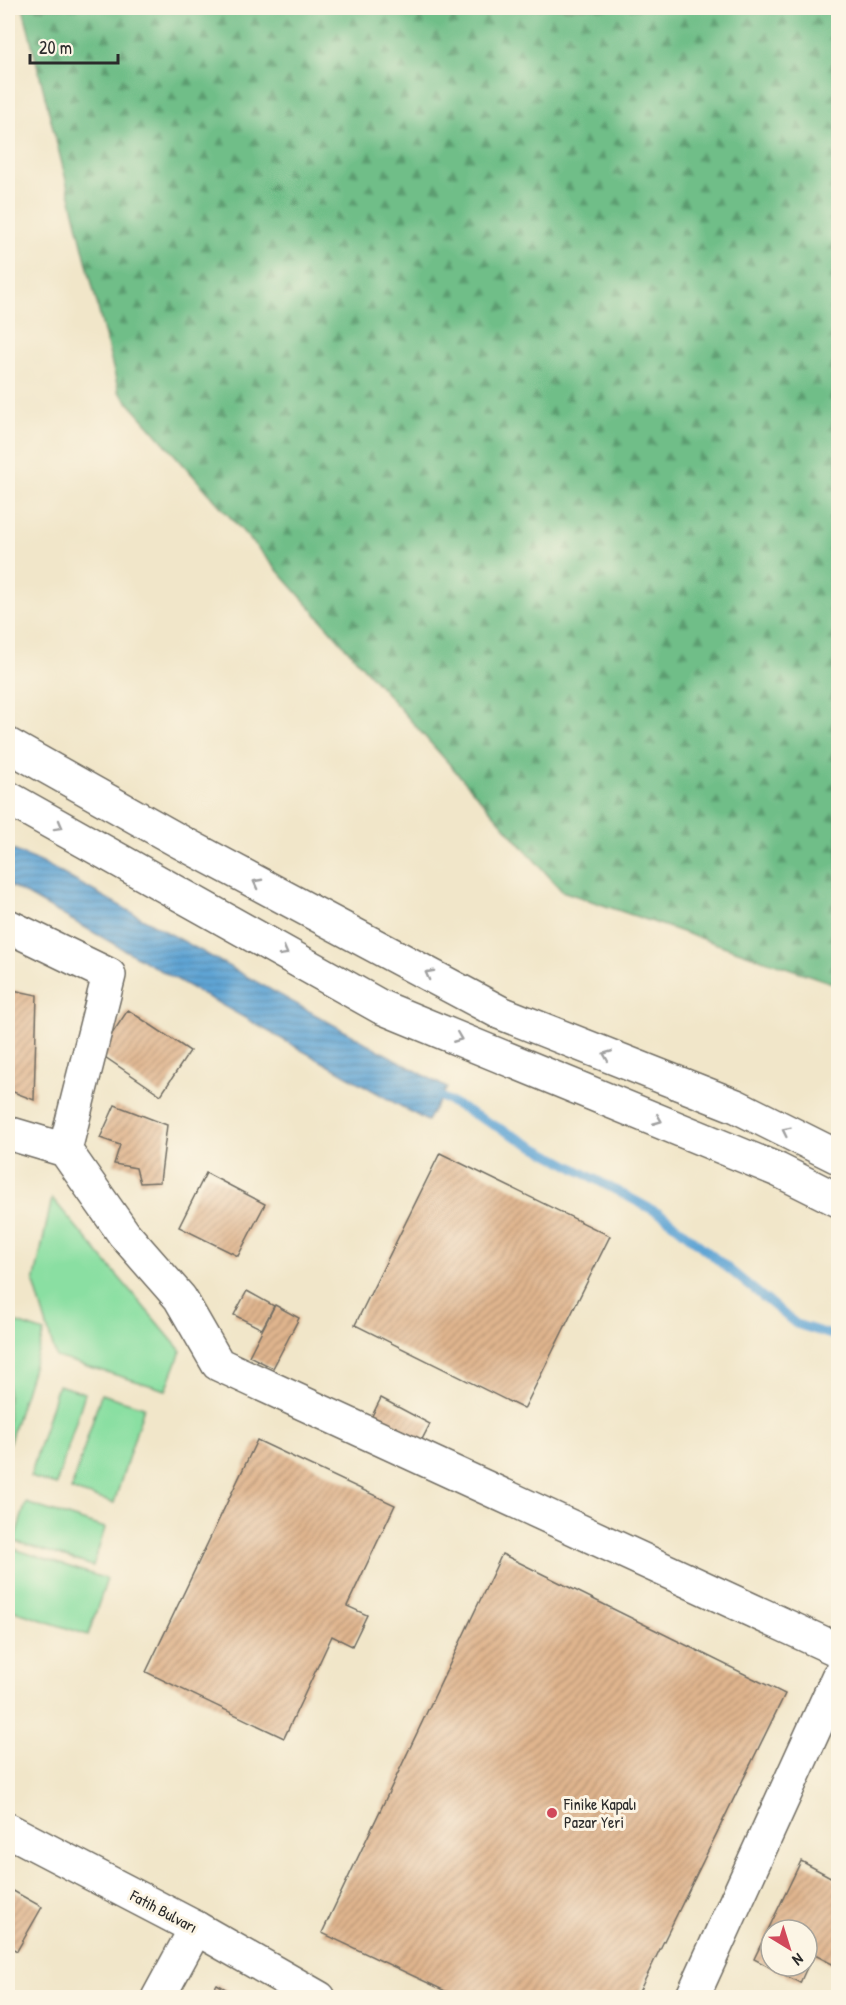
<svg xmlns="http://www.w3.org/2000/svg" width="846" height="2005" font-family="'Patrick Hand',sans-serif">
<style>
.forest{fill:url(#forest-firs);stroke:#4d745a;stroke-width:1.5}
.green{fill:#8adfa2;stroke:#5a8566;stroke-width:1.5}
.water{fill:url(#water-rules);stroke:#456880;stroke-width:1.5}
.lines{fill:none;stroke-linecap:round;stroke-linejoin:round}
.stream{stroke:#5fa4d4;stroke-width:9}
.building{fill:url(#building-hatch);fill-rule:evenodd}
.minor-casing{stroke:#706c62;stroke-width:36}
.tertiary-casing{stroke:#706c62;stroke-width:36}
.minor{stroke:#fff;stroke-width:33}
.tertiary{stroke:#fff;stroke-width:33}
.oneway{stroke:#a0a0a0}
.poi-dot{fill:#d1495b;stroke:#fcf5e5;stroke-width:2}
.labels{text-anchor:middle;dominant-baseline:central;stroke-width:6;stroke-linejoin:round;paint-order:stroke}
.poi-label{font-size:16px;fill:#2b2b2b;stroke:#fcf5e5;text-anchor:start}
.street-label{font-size:16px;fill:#2b2b2b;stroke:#fcf5e5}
</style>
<defs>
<pattern id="forest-firs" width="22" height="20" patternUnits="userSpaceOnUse" patternTransform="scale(1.5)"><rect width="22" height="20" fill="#6fbe88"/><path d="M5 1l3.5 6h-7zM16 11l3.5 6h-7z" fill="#5b9b6f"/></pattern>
<pattern id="water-rules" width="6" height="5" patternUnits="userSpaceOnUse" patternTransform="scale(1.5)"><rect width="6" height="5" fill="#5fa4d4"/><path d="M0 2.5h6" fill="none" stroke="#4f86ac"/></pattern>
<pattern id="building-hatch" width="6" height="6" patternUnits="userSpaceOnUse" patternTransform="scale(1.5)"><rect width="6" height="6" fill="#e0b58e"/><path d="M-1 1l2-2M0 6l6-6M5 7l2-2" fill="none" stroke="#b69374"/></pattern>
</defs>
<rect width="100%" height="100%" fill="#fcf5e5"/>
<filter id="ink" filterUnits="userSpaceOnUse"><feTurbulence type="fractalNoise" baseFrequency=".0167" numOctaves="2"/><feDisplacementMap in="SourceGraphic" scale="12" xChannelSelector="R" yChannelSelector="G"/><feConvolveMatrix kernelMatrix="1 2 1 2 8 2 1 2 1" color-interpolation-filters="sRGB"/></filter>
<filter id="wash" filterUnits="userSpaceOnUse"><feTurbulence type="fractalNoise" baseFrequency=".008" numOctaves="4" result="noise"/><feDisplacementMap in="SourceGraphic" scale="24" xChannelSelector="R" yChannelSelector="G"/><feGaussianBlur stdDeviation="1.35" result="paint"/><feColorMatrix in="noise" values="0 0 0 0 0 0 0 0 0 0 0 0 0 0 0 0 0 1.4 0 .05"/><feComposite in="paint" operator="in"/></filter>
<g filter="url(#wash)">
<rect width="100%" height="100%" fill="#f1e6c9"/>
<path class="forest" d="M23,8H838V985L562,891L119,392Z"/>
<path class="green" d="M52,1198L181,1351L166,1390L56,1357L34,1283Z
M8,1320L44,1332L8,1447Z
M58,1385L85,1393L56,1485L30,1477Z
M101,1394L144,1407L114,1503L71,1490Z
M26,1503L105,1528L93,1566L14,1541Z
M8,1547L107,1579L88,1635L8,1609Z"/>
<path class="water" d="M8,848L45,864L447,1088L427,1121L8,884Z"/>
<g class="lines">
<path class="stream" d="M432,1092L664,1216L796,1324L838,1337"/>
</g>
<g id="blocks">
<path class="building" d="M8,989L37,995L34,1100L8,1090Z
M128,1010L190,1051L161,1095L99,1053Z
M115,1105L167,1125L160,1182L140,1183L136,1168L114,1164L120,1145L100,1138Z
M440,1153L610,1236L524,1409L355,1325Z
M206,1173L265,1204L238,1256L179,1227Z
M247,1291L274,1306L262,1329L234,1315Z
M275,1305L299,1318L273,1368L249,1356Z
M381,1398L430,1424L418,1447L369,1422Z
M257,1440L395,1505L347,1606L367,1615L352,1646L332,1636L284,1738L146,1672Z
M502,1554L785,1694L636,1998H460L322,1933Z
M801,1861L838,1881V1967L813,1954L800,1983L754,1959ZM771,1930H807V1966H771Z
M8,1888L42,1907L17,1951L8,1946Z
M217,1984L241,1998H209Z"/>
</g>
</g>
<g filter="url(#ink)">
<use href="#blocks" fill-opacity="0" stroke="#706c62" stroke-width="1.5"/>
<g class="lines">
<defs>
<path id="minor" d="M8,926L109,975L65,1150L124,1234L180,1298L218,1364L838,1650
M8,1133L65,1150
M158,1998L196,1928
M692,1998L838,1677"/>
<path id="tertiary" d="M8,745L177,840L501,1013L736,1106L838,1157
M8,798L381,1007L778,1170L838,1200
M8,1830L196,1928L319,1998"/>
</defs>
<use href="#minor" class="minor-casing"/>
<use href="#tertiary" class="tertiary-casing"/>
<use href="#minor" class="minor"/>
<use href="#tertiary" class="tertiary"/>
</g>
<defs><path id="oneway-chevron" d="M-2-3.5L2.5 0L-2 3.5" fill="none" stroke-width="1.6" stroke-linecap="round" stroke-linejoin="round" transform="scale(1.5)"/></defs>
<g class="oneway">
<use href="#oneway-chevron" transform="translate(59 826) rotate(29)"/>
<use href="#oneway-chevron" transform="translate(257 883) rotate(-152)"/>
<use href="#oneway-chevron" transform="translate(284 952) rotate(29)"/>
<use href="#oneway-chevron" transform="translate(429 974) rotate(-152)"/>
<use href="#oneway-chevron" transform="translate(458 1038) rotate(22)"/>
<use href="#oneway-chevron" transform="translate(607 1055) rotate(-158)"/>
<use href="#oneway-chevron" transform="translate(658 1120) rotate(22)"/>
<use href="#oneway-chevron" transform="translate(786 1131) rotate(-154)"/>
</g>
</g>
<circle class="poi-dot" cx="552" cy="1813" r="6"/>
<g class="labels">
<g class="poi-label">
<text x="564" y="1804">Finike Kapalı<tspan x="564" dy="18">Pazar Yeri</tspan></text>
</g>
<g class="street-label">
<text transform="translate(164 1911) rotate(28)">Fatih Bulvarı</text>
</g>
</g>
<rect width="846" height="2005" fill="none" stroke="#fcf5e5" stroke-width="30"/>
<g transform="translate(789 1948) rotate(142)"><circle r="28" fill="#fcf5e5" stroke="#a8a49b" stroke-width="1.5"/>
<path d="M0-4.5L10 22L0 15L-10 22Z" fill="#d1495b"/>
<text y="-9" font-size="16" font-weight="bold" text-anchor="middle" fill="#2b2b2b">N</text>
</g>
<path d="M30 54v9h88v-9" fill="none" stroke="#2b2b2b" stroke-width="3"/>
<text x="39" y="54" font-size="18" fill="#2b2b2b" stroke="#fcf5e5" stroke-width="4.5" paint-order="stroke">20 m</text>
</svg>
